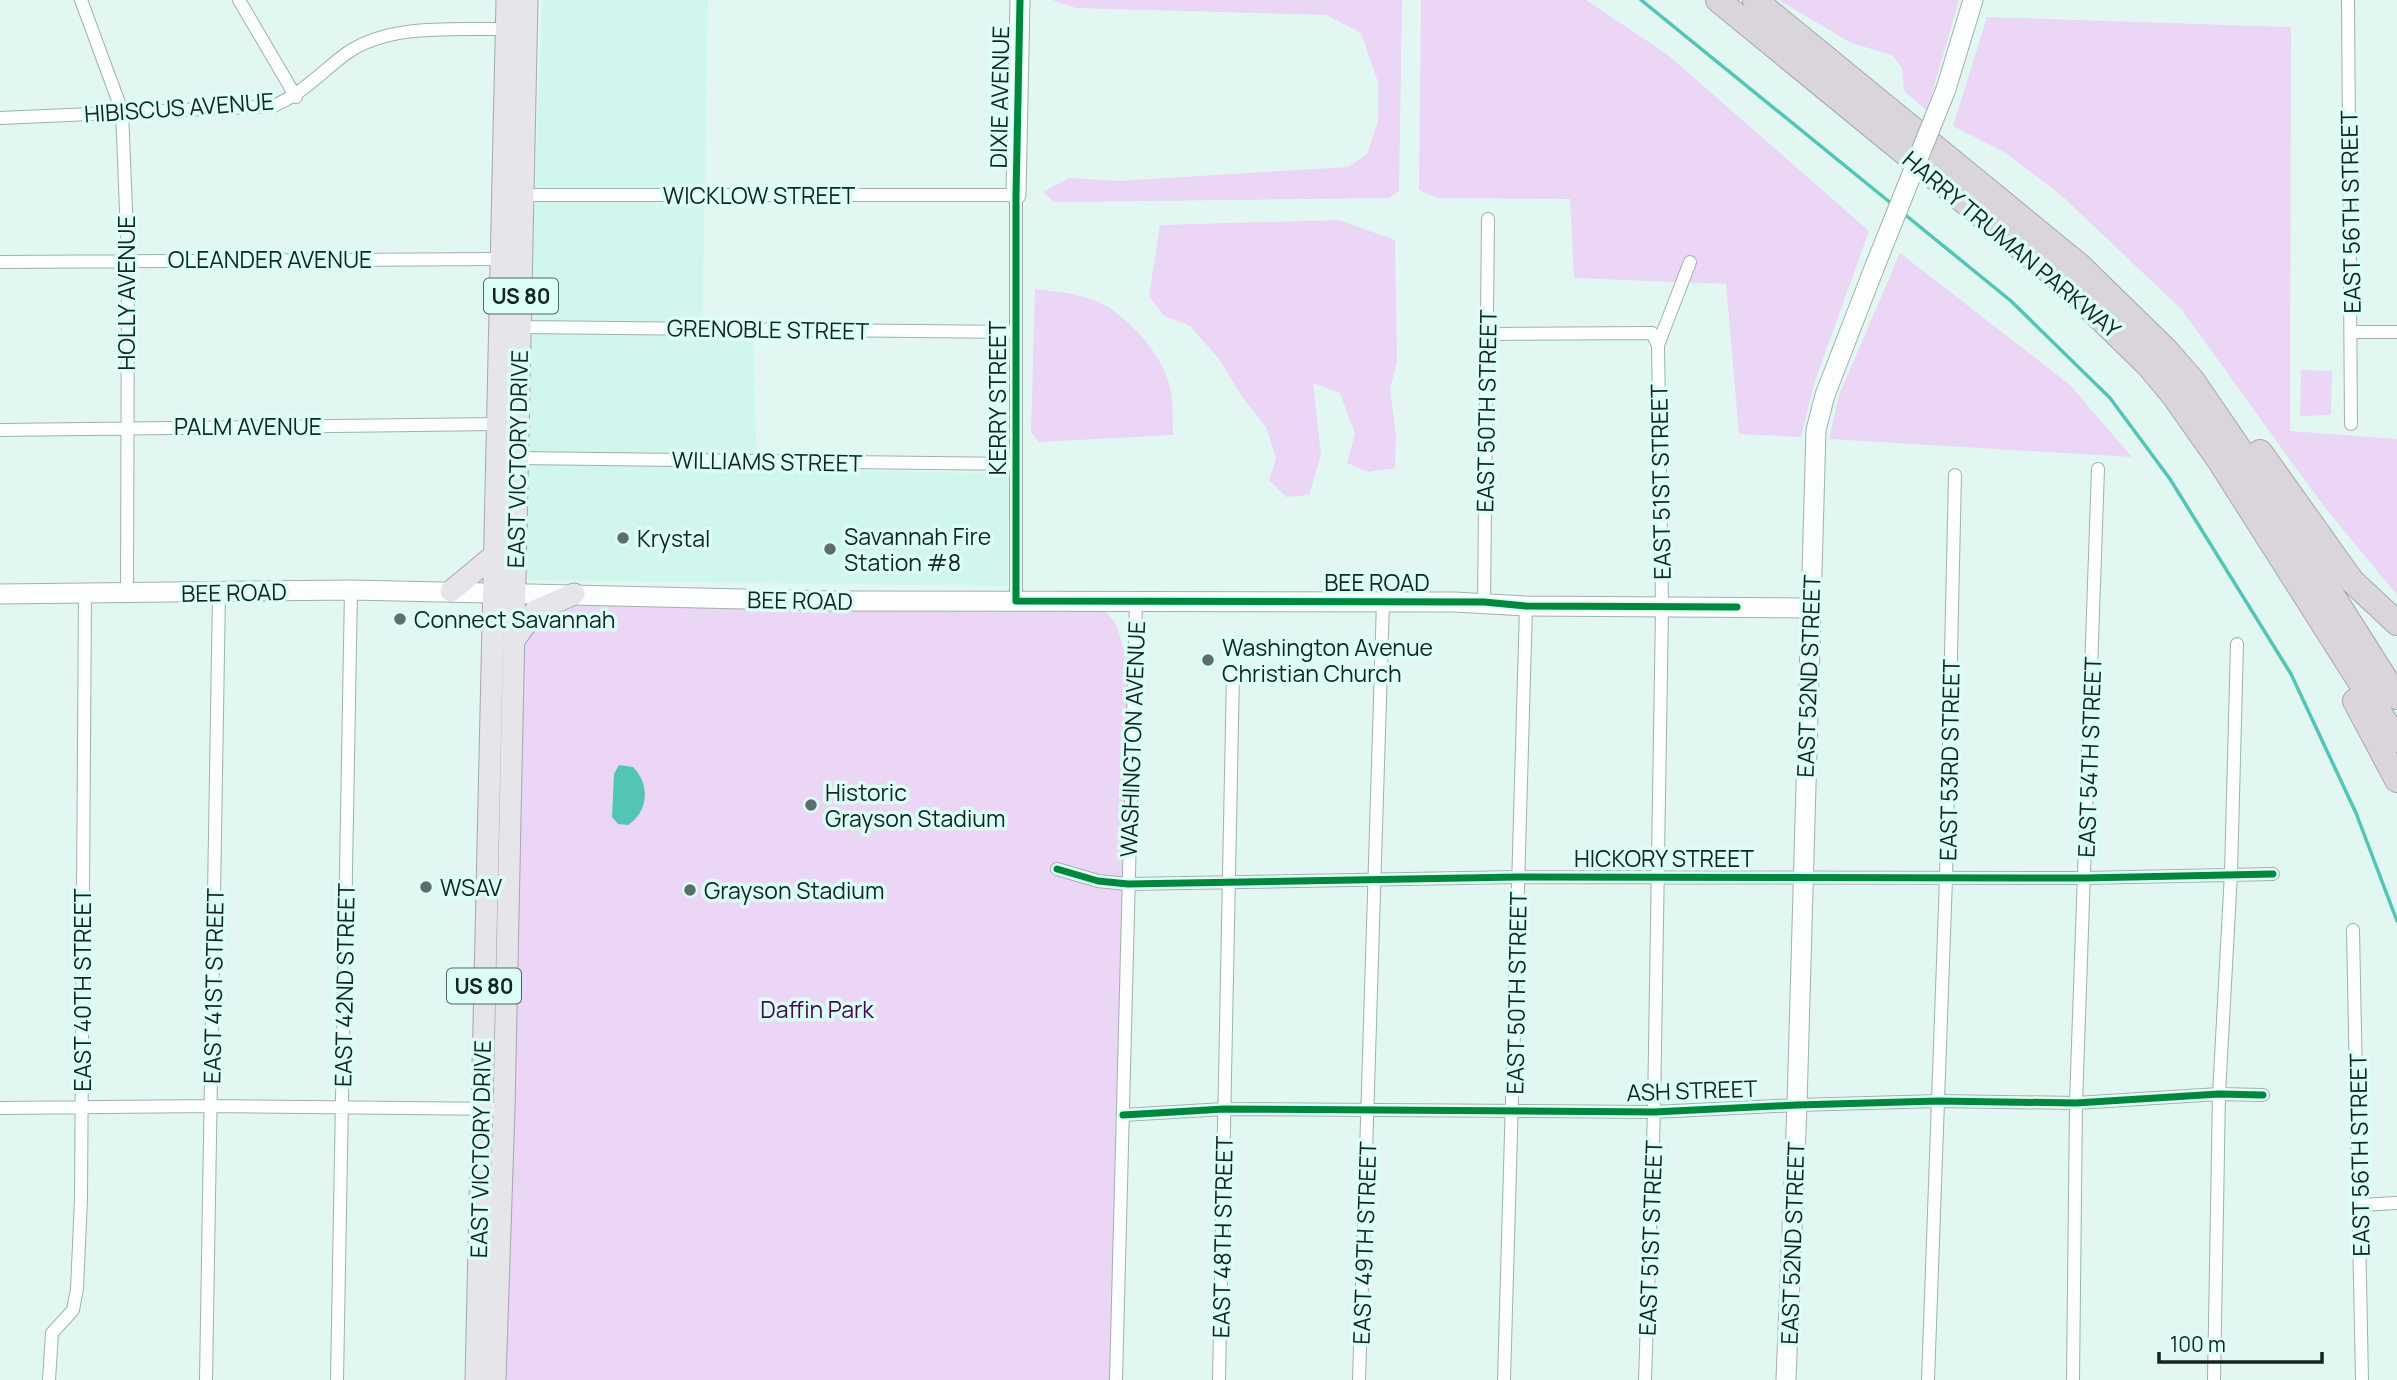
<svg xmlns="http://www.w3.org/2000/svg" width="2397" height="1380" font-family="Manrope,sans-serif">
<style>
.built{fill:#d0f6ee}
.green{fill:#ebd6f5}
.water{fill:#53c5b5}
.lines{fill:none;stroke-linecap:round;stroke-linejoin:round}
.stream{stroke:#53c5b5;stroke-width:3.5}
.street-casing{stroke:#a0b1ad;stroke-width:14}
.secondary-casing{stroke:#a0b1ad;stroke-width:21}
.primary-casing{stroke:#a4a7ac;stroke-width:23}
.highway-casing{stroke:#a4a7ac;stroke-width:26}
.street{stroke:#fbfefd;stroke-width:12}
.secondary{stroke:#fbfefd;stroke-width:19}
.primary{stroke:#e6e5ea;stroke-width:21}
.highway{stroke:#dad5dd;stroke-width:24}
.secondary-bridge-casing{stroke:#a0b1ad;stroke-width:21;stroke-linecap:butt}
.secondary-bridge{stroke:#fbfefd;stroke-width:19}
.cycleway-casing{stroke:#dbfff7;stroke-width:11}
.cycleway{stroke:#00873e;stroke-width:7}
.poi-dot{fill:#5c6e6a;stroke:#dbfff7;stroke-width:2.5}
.labels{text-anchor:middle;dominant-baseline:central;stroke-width:7;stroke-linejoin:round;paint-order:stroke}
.shield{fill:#dbfff7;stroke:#506661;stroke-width:2}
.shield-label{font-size:21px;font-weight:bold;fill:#142421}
.street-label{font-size:23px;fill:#142421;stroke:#dbfff7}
.poi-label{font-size:23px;fill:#142421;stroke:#dbfff7;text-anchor:start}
.park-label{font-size:23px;fill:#44094b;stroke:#dbfff7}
</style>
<rect width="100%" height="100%" fill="#e3f7f2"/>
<path class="built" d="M542,0H708L702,335L753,336L757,468L1009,474L1008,586L520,580Z"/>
<path class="green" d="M1052,0H1402L1399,191L1389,198L1054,202L1043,192L1069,178L1117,181L1348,167L1367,154L1378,121V82L1361,33L1326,15L1076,8Z
M1421,0H1586L1668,55L1869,231L1814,384L1801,437L1739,434L1726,284L1574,278L1570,199L1437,198L1419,190Z
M1779,0H1959L1927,111L1904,91L1902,68L1892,55L1851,43Z
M1987,17L2291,27L2290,431L2397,439V595L2322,504L2181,309L2062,196L2006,153L1953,126Z
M1339,220L1395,240L1397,361L1390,389L1396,436L1395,468L1368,472L1347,463L1355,434L1340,393L1313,383L1321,455L1309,495L1286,497L1269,480L1276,458L1266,427L1242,397L1220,360L1190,326L1163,315L1149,296L1160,225Z
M1900,253L2070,385L2132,457L1829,439L1839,395Z
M1035,289C1058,292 1088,294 1108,307C1135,325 1162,355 1170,387C1174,402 1172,420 1173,435L1039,442L1031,432Z
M2301,370L2332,371L2331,415L2300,416Z
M554,604L1104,609L1116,624L1129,665L1110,1380H502L522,644L527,627Z"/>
<path class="water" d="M619,765L633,767C650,784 649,811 628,825L618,824L612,817L614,774Z"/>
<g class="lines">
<path class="stream" d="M1641,0L1892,204
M1903,213L2011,301L2110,398L2170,479L2291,674L2356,813L2397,921"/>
<defs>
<path id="street" d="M81,0L122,111L128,259L127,593
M239,0L296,97
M2348,0L2351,424
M0,118L273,106C304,93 321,72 347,53C390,23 456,30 505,29
M519,195H1016V601
M0,262L499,259
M520,327L1016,332
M2352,332H2397
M1487,334L1652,333L1658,345
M0,430L496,424
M517,458L1016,464
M1484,602L1488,219
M1057,869L1098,881L1128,884L1518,877L2085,878L2273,874
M2353,930L2362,1380
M0,1108L211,1106L504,1109
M1123,1115L1224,1109L1654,1112L1797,1105L1938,1101L2076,1103L2219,1094L2263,1095
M2360,1205L2397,1203
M49,1380L52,1333L73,1310L77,1289L81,1199L85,592
M206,1380L219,592
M337,1380L351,590
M1116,1380L1136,601
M1219,1380L1233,673
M1359,1380L1383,602
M1504,1380L1526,606
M1645,1380L1654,1112L1662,607L1658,345L1690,262
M1928,1380L1946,878L1955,475
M2073,1380L2076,1103L2098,469
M2214,1380L2219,1094L2231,873L2237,644"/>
<path id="secondary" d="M1946,89L1973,0
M1016,195L1020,0
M0,594L351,590L834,601L1454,602L1526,606L1811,608
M1786,1380L1797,1105L1816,430L1825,395L1875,266"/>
<path id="primary" d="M451,591L493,556
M513,642L535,611L574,594
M476,1380L507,0
M495,1380L504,1109L527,0"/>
<path id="highway" d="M1718,0L2065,284L2149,366L2174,396L2219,460L2397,740
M1755,0L2080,266L2166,350L2193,381L2238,447L2397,697
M2260,452L2352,581L2397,623
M2355,701L2397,780"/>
</defs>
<use href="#street" class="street-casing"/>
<use href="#secondary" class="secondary-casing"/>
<use href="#primary" class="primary-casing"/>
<use href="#highway" class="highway-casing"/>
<use href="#street" class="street"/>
<use href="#secondary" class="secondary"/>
<use href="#primary" class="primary"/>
<use href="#highway" class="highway"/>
<defs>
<path id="secondary-bridge" d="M1875,266L1946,89"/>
</defs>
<use href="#secondary-bridge" class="secondary-bridge-casing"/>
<use href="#secondary-bridge" class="secondary-bridge"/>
<defs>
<path id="cycleway" d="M1020,0L1016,195V601L1484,602L1526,606L1737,607
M1057,869L1098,881L1128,884L1518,877L2085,878L2273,874
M1123,1115L1224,1109L1654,1112L1797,1105L1938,1101L2076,1103L2219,1094L2263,1095"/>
</defs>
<use href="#cycleway" class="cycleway-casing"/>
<use href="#cycleway" class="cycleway"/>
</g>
<g class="poi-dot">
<circle cx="623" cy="538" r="7"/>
<circle cx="830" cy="549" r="7"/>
<circle cx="400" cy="619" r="7"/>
<circle cx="1208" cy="660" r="7"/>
<circle cx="811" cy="805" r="7"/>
<circle cx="426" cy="887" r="7"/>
<circle cx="690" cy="890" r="7"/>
</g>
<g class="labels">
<g class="shield">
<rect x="484" y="278.5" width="74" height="35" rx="5"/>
<rect x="447" y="968.5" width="74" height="35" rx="5"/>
</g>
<g class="shield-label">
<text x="521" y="296">US 80</text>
<text x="484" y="986">US 80</text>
</g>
<g class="street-label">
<text transform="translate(999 97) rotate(-89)">DIXIE AVENUE</text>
<text transform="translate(179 107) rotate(-4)">HIBISCUS AVENUE</text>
<text x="759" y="195">WICKLOW STREET</text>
<text transform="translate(2350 212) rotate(-91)">EAST 56TH STREET</text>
<text transform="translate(2012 244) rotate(40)">HARRY TRUMAN PARKWAY</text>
<text x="270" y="259">OLEANDER AVENUE</text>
<text transform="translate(126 293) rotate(-90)">HOLLY AVENUE</text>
<text transform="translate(768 329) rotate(1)">GRENOBLE STREET</text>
<text transform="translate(997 398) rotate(-90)">KERRY STREET</text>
<text transform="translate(1486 411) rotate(-89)">EAST 50TH STREET</text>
<text x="248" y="426">PALM AVENUE</text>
<text transform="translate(517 459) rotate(-89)">EAST VICTORY DRIVE</text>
<text transform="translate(767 461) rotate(1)">WILLIAMS STREET</text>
<text transform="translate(1660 482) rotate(-91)">EAST 51ST STREET</text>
<text x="1377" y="582">BEE ROAD</text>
<text transform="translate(234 592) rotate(-1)">BEE ROAD</text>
<text transform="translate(800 600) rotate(1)">BEE ROAD</text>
<text transform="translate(1808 676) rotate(-88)">EAST 52ND STREET</text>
<text transform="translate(1132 739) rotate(-88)">WASHINGTON AVENUE</text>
<text transform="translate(2089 757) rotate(-88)">EAST 54TH STREET</text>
<text transform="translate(1949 760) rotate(-89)">EAST 53RD STREET</text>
<text x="1664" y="858">HICKORY STREET</text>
<text transform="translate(344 985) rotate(-89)">EAST 42ND STREET</text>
<text transform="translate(213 986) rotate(-89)">EAST 41ST STREET</text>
<text transform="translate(82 990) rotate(-90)">EAST 40TH STREET</text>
<text transform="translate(1516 993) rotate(-89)">EAST 50TH STREET</text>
<text transform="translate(1692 1090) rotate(-2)">ASH STREET</text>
<text transform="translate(480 1149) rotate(-89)">EAST VICTORY DRIVE</text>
<text transform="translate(2359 1155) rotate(-91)">EAST 56TH STREET</text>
<text transform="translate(1222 1237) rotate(-89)">EAST 48TH STREET</text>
<text transform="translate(1650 1238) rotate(-88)">EAST 51ST STREET</text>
<text transform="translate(1364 1243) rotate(-88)">EAST 49TH STREET</text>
<text transform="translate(1792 1243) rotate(-88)">EAST 52ND STREET</text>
</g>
<g class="poi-label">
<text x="844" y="536">Savannah Fire<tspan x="844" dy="26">Station #8</tspan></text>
<text x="637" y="538">Krystal</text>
<text x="414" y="619">Connect Savannah</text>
<text x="1222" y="647">Washington Avenue<tspan x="1222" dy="26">Christian Church</tspan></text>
<text x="825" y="792">Historic<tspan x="825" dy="26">Grayson Stadium</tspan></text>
<text x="440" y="887">WSAV</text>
<text x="704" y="890">Grayson Stadium</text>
</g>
<g class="park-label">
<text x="817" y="1009">Daffin Park</text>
</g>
</g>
<path d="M2159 1352v10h163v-10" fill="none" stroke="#142421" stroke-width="3.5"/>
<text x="2170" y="1352" font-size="21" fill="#142421" stroke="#dbfff7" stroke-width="5" paint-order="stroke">100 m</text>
</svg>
